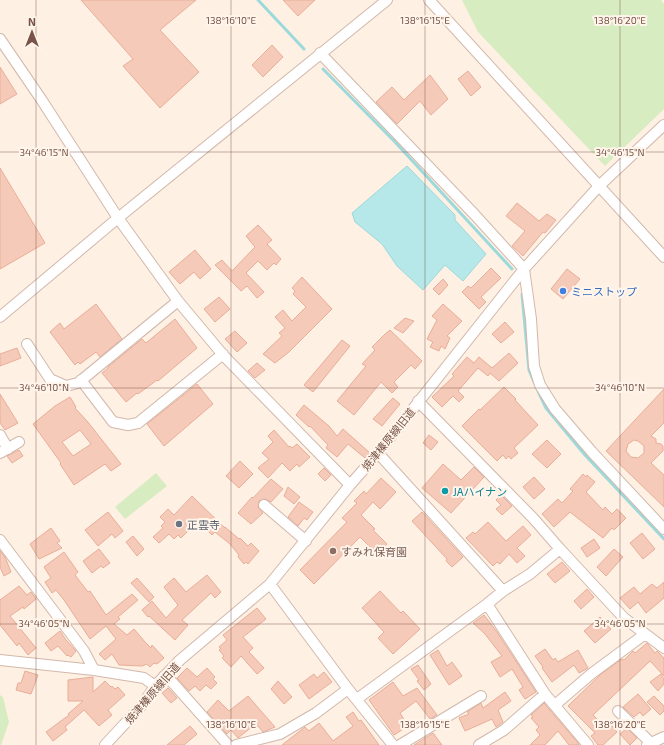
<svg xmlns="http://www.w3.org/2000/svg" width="664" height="745" font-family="'Exo 2','Noto Sans JP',sans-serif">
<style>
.green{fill:#d8ecc1}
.water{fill:#b6e7e9;stroke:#9cd9db}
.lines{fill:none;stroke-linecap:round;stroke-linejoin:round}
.stream{stroke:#9cd9db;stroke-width:3}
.building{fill:#f5cab9;stroke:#e9ad98;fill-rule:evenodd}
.minor-casing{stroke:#d2b8ab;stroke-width:12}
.minor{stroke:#fff;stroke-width:10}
.ticks{fill:none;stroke:#785347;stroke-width:1;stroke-opacity:0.45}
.shop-dot{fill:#3f7fe0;stroke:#fff5eb;stroke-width:1.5}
.culture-dot{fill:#0f9aa8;stroke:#fff5eb;stroke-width:1.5}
.worship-dot{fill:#6b7280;stroke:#fff5eb;stroke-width:1.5}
.education-dot{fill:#8d6e63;stroke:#fff5eb;stroke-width:1.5}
.labels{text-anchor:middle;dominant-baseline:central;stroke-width:4;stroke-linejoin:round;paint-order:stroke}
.shop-label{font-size:11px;fill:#366cbe;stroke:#fff5eb;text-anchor:start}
.street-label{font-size:11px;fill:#785347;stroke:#fff5eb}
.culture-label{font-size:11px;fill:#0d838f;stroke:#fff5eb;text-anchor:start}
.worship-label{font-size:11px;fill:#5b616d;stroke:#fff5eb;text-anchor:start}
.education-label{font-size:11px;fill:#785e54;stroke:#fff5eb;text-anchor:start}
.ticks-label{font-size:10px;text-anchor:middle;fill:#785347;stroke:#fff5eb;stroke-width:4;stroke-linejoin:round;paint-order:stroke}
</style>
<rect width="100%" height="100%" fill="#fef0e3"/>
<path class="green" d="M462,0H661L664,4V109L605,166L478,32Z
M156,473L167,486L125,519L115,507Z
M0,695L3,697L9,722L1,745H0Z"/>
<path class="water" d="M407,166L455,215V220L486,254L463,281L445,265L423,290L397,266L382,244L355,222L352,213Z"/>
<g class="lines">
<path class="stream" d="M258,0L304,49
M323,69L395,142L512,269
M522,294L529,370L534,382
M538,391L546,408L585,455L664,539"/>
</g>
<path class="building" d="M81,0H196L160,30L199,72L160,108L123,66L133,59Z
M283,0H315L298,16Z
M272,45L283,57L263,77L252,65Z
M0,67L17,94L0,104Z
M468,71L481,87L471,96L458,79Z
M430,75L448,99L431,115L420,101L397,124L376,102L392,87L404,100Z
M0,168L45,243L0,269Z
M517,203L539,221L547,214L556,220L545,233L543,232L523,256L512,246L525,231L506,216Z
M258,225L272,240L267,244L281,259L276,265L274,263L267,270L258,261L246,273L264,292L257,298L247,286L241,291L215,265L222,260L232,271L255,247L246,236Z
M195,250L211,269L200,279L194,272L180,284L169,272Z
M491,268L501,278L481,297L486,302L479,309L462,292L468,286L471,288Z
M567,269L580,279L563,299L551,289Z
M302,277L332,309L289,352L275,363L263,354L282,336L279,333L285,328L275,317L283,310L292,321L306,307L293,294L295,291L292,288Z
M443,279L448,285L439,295L433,289Z
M219,297L230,309L215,322L204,309Z
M96,304L122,339L100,357L96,352L80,364L78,362L75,365L50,332L60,323L64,329Z
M443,304L462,321L447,336L450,338L445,349L441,346L439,351L430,347L433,342L427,339L437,320L432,316Z
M405,318L414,321L403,333L394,328Z
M175,319L197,348L158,381L157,380L138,394L137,393L126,402L102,373L108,368V367L142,339L146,343Z
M505,322L514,332L501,343L492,334Z
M390,330L422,361L415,369L411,365L394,382L398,387L392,393L381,382L354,415L337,401L366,366L362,364L375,350L372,347L384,335Z
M235,331L247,343L237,352L225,339Z
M342,340L350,346L313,392L304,385Z
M17,348L21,358L0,366V354Z
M509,353L518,363L499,381L490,373L488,376L478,368L458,391L464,397L459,402L453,396L442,407L432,397L454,376L452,374L467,357L474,363L479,357L492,368Z
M257,363L265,370L255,378L248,371Z
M197,384L213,404L164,446L147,424Z
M504,387L516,399L515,400L538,425L514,448L518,453L511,459L509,456L506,459L503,455L497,461L462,426L479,409L480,410Z
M664,389V423L651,436L656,439V443L661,444L663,446V451L651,463L664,475V507L606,451ZM634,440L638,441L644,446V453L638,458L631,457L626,451L628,444Z
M0,394L18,423L5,430L0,423Z
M70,397L76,407L75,408L87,421L121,464L111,471L105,464L74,485L60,464L61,463L33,424L55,406ZM80,430L91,444L73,456L62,442Z
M393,398L400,404L382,426L373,419Z
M304,405L329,426L337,436L343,429L370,453L365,458L348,444L337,457L326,448L328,445L310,426L309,427L296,415Z
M274,430L289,447L290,446L292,448L297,444L310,457L299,467L297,464L290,471L282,463L268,478L258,468L269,459L262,453L273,442L268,436Z
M429,435L438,442L431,450L423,443Z
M547,440L561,454L547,468L532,454Z
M19,450L23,456L12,463L7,456Z
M240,461L253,474L239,488L226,476Z
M443,464L461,480L474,467L484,477L451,513L422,488Z
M324,468L331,475L325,481L318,474Z
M583,474L586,477L587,475L595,482L586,492L603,510L605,507L612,514L617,509L626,518L614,530L612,528L603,538L570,512L554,527L542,514L558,499L562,503L573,491L570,489Z
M534,477L545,489L534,499L523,487Z
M381,478L396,492L380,509L373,502L361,515L375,529L373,530L387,544L377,554L360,537L314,584L300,570L347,522L342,518L357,503L354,501L364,491L366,494Z
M271,479L283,489L271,502L265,499L259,501L258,507L263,513L251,524L238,513L252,497L253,498Z
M288,487L300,497L294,504L284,496Z
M501,495L512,506L502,515L496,509L501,505L496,500Z
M192,496L225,528V527L239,539L240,538L248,546L251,543L259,551L248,564L246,562L244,564L238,557L239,555L230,544L215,532L212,535L198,521L181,538L178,535L174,539L169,534L159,543L153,537L163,528L161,526L165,522L160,517L168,509L174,515Z
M299,502L313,512L307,520L304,518L298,526L288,517Z
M108,512L123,531L115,538L112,534L98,546L85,530Z
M422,512L463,557L452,567L446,561L447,559L412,521Z
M488,522L506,541L523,526L531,535L517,548L525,556L517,563L509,554L500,564L497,562L493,566L466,538L473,532L475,534Z
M51,528L60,541L57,543L62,548L39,559L30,544Z
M642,533L655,549L643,559L630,543Z
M133,536L144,549L137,556L126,542Z
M594,539L600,548L587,557L581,548Z
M99,549L110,563L103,568L101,566L92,573L83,561Z
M614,549L623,557L606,576L597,567Z
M0,551L5,557L11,572L4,576L0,567Z
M64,552L78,572L75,575L88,592L90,591L106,615L132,594L138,600L118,617L120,619L114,624L127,635L134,629L145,642L151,648L152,645L164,658L157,664L154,663L150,667L147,664L142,666L119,665L112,654L105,660L99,654L116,639L106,626L90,639L64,600L56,590L52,593L45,582L51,578L44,567Z
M562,562L570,571L555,583L547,574Z
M207,575L221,592L215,598L211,593L182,620L188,625L175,640L149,616L148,617L142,610L152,601L166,618L178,605L164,587L174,578L186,592Z
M137,578L154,597L149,602L131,583Z
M664,582V598L646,613L638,602L630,609L620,598L634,587L640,594L652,584L657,588Z
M19,586L27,595L31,592L36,599L24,609L23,607L10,616L36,648L28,655L19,643L17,646L0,625V600Z
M587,589L594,597L581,609L574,601Z
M380,591L401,613L403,611L420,629L393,654L378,638L384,632L362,608Z
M257,608L266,619L243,637L253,648L249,652L264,668L257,674L241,656L231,667L222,658L224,656L219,650L221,649L219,647L227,640L223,635Z
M484,615L497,632L536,692L525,699L519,690L523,687L512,669L500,677L491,662L502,656L485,634L473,623Z
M600,617L611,629L595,643L584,631Z
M60,631L66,640L76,651L71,657L68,655L67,656L58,646L51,651L45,643Z
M647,643L655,653L657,651L664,658V676L650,661L593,715L603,725L608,721L617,732L603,745H598L591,736L595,733L568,706L601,674L622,659L624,660L633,651L635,653Z
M545,649L553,660L555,658L558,662L578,650L588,668L579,673L574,665L552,682L542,668L543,667L535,656Z
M438,650L447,666L452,662L462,676L449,685L430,655Z
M418,665L431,684L424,690L417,681L419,680L411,669Z
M187,668L197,677L207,668L215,677L213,679L217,683L211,689L206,685L200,691L195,686L189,691L177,678Z
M25,671L38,675L31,694L16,690L18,683H21Z
M324,672L332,682L309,699L299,685L314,674L317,678Z
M661,674L664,679V684L658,691L650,682Z
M93,677V692L105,681L111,687L112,686L115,689L118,687L125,695L108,710L112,715L99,726L84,710L65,727L67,730L53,741L46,732L69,715L68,714L83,701H68V680Z
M278,681L292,697L284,704L271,689Z
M393,682L403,696L417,688L437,715L430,719L416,701L400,713L408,726L394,735L369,700Z
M168,688L177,698L171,703L162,693Z
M505,692L511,701L498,710L503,722L496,727L492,719L465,731L459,718L469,714L467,712L481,703L483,708Z
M638,694L651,709L643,716L640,712L634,717L623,707Z
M248,696L275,727L263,732L258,726L255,728L253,726L238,738L231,730L227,734L207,712L218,700L229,711Z
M654,696L664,706V711L660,715L647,702Z
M544,703L578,743L579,745H569L558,731L545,745H530L540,735L536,730L539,727L531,718L533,717L531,715Z
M353,712L359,721L361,720L379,745H282L305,727L309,731L319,723L333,741L353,726L346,717Z
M190,726L197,734L184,745H167Z
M627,728L637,738L630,745L620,734Z
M433,733L442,745H414Z"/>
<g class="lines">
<defs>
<path id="minor" d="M429,0L664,257
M0,39L41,99L118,218L178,301L224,356L350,485
M320,53L475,215L524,269L531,319L534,366L540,385L555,409L592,452L664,529
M0,317L118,218L387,0
M27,344L50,379L66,386L78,383L178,301
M81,380L113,422L128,425L138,423L223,354
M418,401L533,518L560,549L624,618L664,648
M0,435L8,449
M0,453L19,442
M378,453L503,591
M264,505L306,541
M0,540L84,651L94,670
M270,584L348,689L393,745
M487,604L545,694L588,745
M0,660L94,670L144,678L155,686
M164,676L173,683L228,745
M357,699L487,604L503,591L530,574L560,549
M555,705L591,674L645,634
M618,711L651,743
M105,745L143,704L155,686L180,660L270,584L350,485L378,453L524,269L599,186L664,125
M236,745L280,734L316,713L348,689
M400,745L481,696
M479,745L504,730L545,694
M647,745L664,737"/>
</defs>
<use href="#minor" class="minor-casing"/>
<use href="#minor" class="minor"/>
</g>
<path class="ticks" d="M36,0V745M231,0V745M425,0V745M620,0V745M0,152H664M0,388H664M0,624H664"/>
<circle class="shop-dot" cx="563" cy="291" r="4"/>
<circle class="culture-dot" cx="445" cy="491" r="4"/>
<circle class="worship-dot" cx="179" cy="524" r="4"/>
<circle class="education-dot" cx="333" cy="551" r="4"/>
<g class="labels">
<g class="shop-label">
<text x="571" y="291">ミニストップ</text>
</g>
<g class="street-label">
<text transform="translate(388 439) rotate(-51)">焼津榛原線旧道</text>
<text transform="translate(152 693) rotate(-49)">焼津榛原線旧道</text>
</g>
<g class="culture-label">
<text x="453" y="491">JAハイナン</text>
</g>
<g class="worship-label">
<text x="187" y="524">正雲寺</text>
</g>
<g class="education-label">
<text x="341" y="551">すみれ保育園</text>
</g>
</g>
<g class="ticks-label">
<text x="231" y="24">138°16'10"E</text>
<text x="425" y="24">138°16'15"E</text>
<text x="620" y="24">138°16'20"E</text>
<text x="44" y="156">34°46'15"N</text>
<text x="620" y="156">34°46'15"N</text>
<text x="44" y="391">34°46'10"N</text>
<text x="620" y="391">34°46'10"N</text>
<text x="44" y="627">34°46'05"N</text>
<text x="620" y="627">34°46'05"N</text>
<text x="231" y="728">138°16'10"E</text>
<text x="425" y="728">138°16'15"E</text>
<text x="620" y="728">138°16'20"E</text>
</g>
<g transform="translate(32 32)" stroke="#fff5eb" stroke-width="3" paint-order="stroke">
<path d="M0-3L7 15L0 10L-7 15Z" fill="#785347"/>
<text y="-6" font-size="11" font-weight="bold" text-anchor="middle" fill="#785347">N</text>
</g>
</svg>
